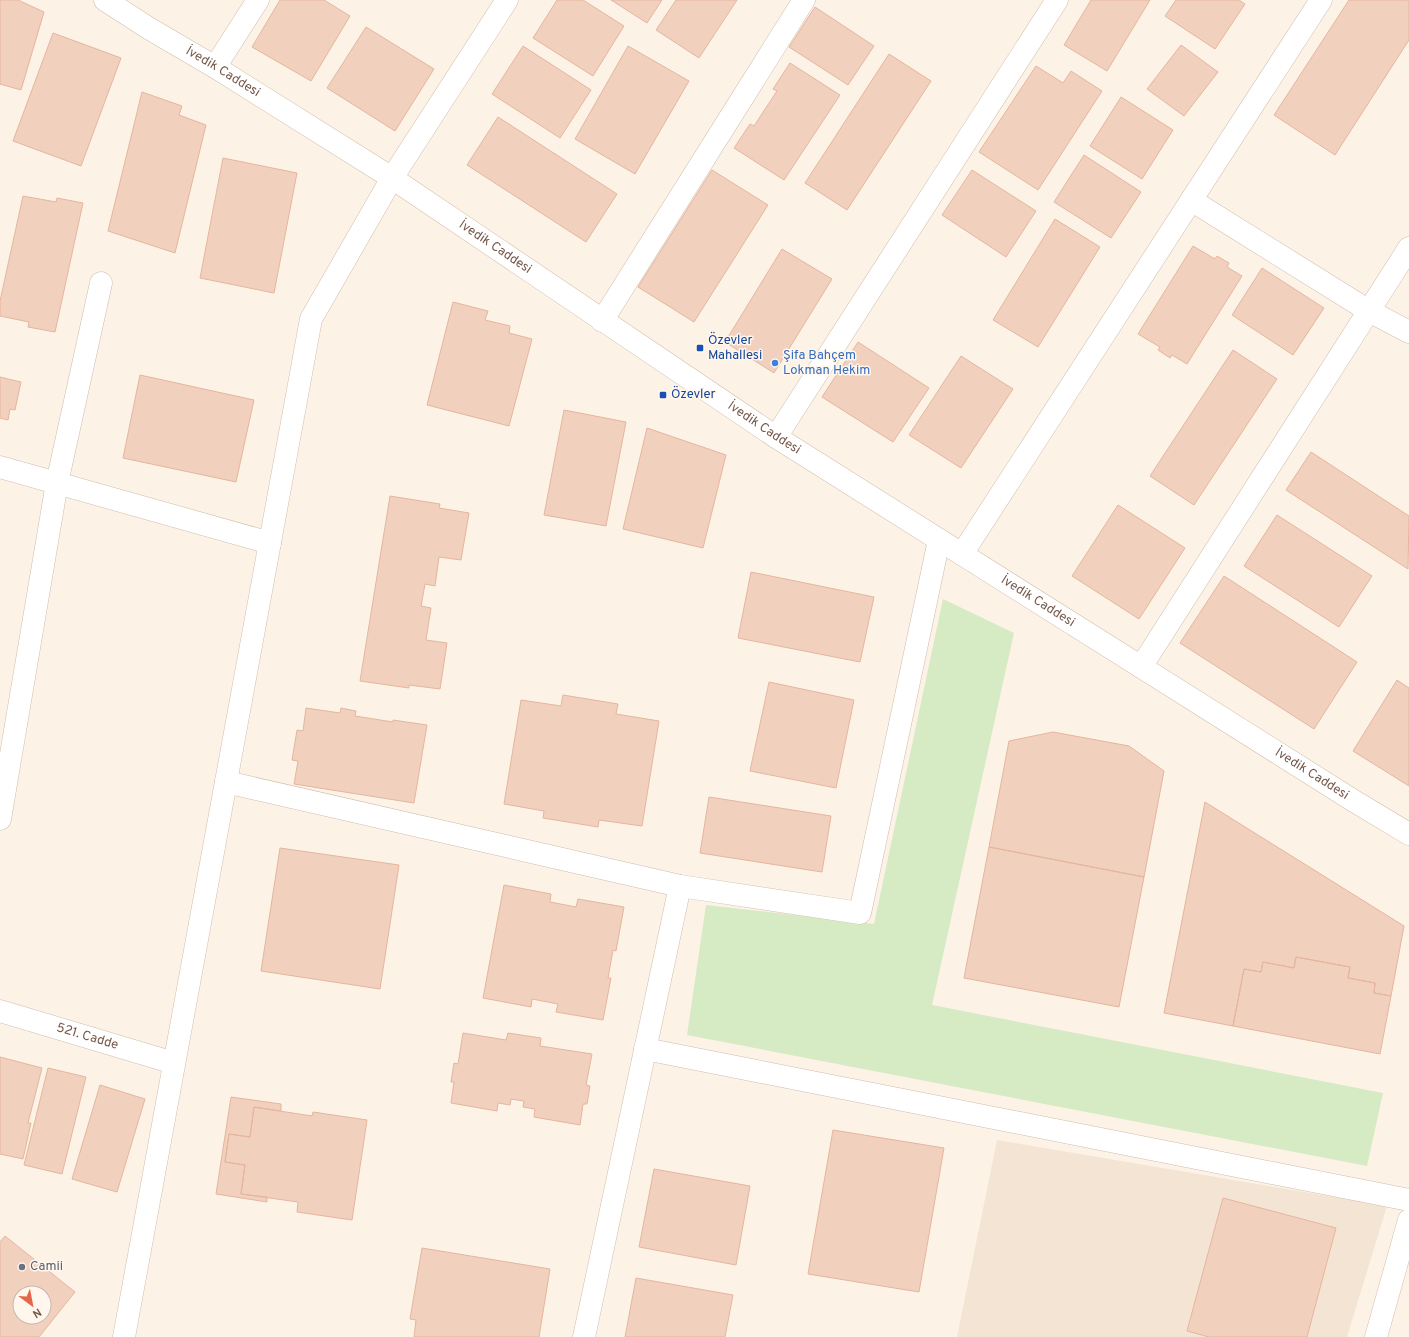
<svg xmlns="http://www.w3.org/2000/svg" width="1409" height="1337" font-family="Overpass,sans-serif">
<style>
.residential{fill:#f4e4d4}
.green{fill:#d6eac4}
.building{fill:#f2d0be;stroke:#e5b59e;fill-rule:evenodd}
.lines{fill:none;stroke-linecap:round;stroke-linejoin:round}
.street-casing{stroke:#d0bcae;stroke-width:23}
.secondary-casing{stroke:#d3bcac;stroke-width:23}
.street{stroke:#fff;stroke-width:22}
.secondary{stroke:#fff;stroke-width:22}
.transit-dot{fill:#1a4fb4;stroke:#fff7ed;stroke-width:1.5}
.shop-dot{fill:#3f7fe0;stroke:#fff7ed;stroke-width:1.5}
.worship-dot{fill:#6b7280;stroke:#fff7ed;stroke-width:1.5}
.labels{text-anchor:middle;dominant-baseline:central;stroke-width:3;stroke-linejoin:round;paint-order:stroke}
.street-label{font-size:13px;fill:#76584a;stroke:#fff7ed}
.transit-label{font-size:13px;fill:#164399;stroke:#fff7ed;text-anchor:start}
.shop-label{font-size:13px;fill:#366cbe;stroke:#fff7ed;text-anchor:start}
.worship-label{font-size:13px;fill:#5b616d;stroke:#fff7ed;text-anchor:start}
</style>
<rect width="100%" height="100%" fill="#fcf3e6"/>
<path class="residential" d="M997,1140L1387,1206L1347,1337H957Z"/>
<path class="green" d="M943,599L1014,633L932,1005L1383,1093L1367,1166L687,1035L706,905L874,924Z"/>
<path class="building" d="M0,0H18L44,12L21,90L0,84Z
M280,0H324L350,16L311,81L252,47Z
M557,0H583L624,26L593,76L533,38Z
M611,0H662L647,23Z
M676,0H737L699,58L656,30Z
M1091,0H1150L1107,71L1064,45Z
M1176,0H1239L1245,4L1215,49L1165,16Z
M1349,0H1407L1409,1V40L1335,155L1274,115Z
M815,7L874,46L848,85L789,47Z
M366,27L434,69L395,131L327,88Z
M53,33L121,58L81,166L13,141Z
M1181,45L1218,72L1184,116L1147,89Z
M523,46L591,90L560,138L492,94Z
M628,46L689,81L635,174L575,139Z
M889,54L931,81L847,210L805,183Z
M790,63L840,95L784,180L734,148L750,124L754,126L777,91L773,89Z
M1036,66L1063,83L1071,71L1102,91L1038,190L979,152Z
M142,92L182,106L179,115L206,125L175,253L108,231Z
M1121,97L1173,130L1142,179L1090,146Z
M498,117L617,194L586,242L467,165Z
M1084,155L1141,192L1111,238L1054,202Z
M223,158L297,173L274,293L200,278Z
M712,170L768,205L694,322L638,287Z
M972,170L1036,211L1006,257L942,215Z
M23,196L56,202L57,198L83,203L55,332L28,327L29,322L0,316V301Z
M1055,219L1100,247L1038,347L993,320Z
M1193,246L1215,259L1217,256L1229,263L1227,267L1242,276L1187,364L1172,355L1170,358L1158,350L1160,347L1138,334Z
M782,249L832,279L774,373L725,342Z
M1262,268L1324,308L1293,355L1232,315Z
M453,302L488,311L485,320L510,326L509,333L532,339L509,426L427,405Z
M858,342L929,388L893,442L822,397Z
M1233,350L1277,379L1194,505L1150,476Z
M961,356L1013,389L961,468L909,435Z
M140,375L254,400L236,482L123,458Z
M0,377L21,382L15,410L10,409L8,420L0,418Z
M564,410L626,422L606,526L544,515Z
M647,428L726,455L703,548L623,529Z
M1311,452L1409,516L1408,569L1286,490Z
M390,496L440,504L439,508L469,513L461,560L439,557L435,586L425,584L421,606L431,608L426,640L447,643L440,689L409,685V688L360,681Z
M1118,505L1185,548L1139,619L1072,576Z
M1277,515L1372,576L1339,627L1244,566Z
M751,572L874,597L860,662L738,638Z
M1224,576L1357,662L1314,729L1180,643Z
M1397,680L1409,688V786L1353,751Z
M769,682L854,700L836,788L750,771Z
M563,695L618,704L616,714L659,721L642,826L599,820L598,827L543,818L544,811L504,804L521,700L561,706Z
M306,708L340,713L341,708L356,711L355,716L393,722V720L427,725L414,803L294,784L298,761L292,760L297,730L303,731Z
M1053,732L1129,746L1164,771L1144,877L989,847L1009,741Z
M709,797L831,816L822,872L700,853Z
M1205,802L1404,926L1391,996L1374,993L1375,983L1348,978L1350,967L1296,957L1294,968L1263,962L1261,972L1244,969L1233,1026L1164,1013Z
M989,847L1144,877L1119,1007L964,978Z
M280,848L399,865L380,989L261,971Z
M504,885L551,894L550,902L576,907L578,899L624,907L616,951L613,950L608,978H611L603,1020L556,1012L558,1004L532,999L531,1007L483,998Z
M1296,957L1350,967L1348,978L1375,983L1374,993L1391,996L1380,1054L1233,1026L1244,969L1261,972L1263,962L1294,968Z
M463,1033L506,1040L508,1033L541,1038L540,1046L592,1054L586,1085L590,1086L587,1104H583L580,1125L534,1117L535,1109L523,1107L524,1101L511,1099L510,1105L498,1103L497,1111L451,1103L454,1082H451L454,1063L458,1064Z
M0,1057L42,1068L28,1123H31L23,1159L0,1154Z
M48,1068L86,1077L62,1174L24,1165Z
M100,1085L145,1099L117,1192L72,1179Z
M231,1097L281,1104V1111L254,1107L250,1137L229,1134L225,1162L245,1165L241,1194L267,1197V1202L216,1194Z
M254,1107L312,1116L313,1112L367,1120L352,1220L297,1212L298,1202L241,1194L245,1165L225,1162L229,1134L250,1137Z
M833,1130L944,1148L919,1292L808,1274Z
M654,1169L750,1186L736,1265L639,1247Z
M1223,1198L1336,1228L1307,1337H1209L1187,1331Z
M5,1236L75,1292L39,1337H0V1242ZM20,1293H44V1317H20Z
M422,1248L550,1269L539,1337H414L416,1320L410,1319Z
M636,1278L733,1295L725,1337H625Z"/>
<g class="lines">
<defs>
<g id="street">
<path d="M215,67L258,0"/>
<path d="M1191,200L1369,311L1409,332"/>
<path d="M602,321L804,0"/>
<path d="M0,467L270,543"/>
<path d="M962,554L1321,0"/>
<path d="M1141,667L1409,248"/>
<path d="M226,782L680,886L860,913L939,540"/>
<path d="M0,819L57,483L101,283"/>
<path id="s1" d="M0,1011L174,1063"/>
<path d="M645,1049L1409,1200"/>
</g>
<g id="secondary">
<path id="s2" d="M105,0L150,29L215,67L392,178L776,437L1354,801L1409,834"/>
<path d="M776,437L1057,0"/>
<path d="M124,1337L311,319L392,178L507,0"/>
<path d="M584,1337L680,886"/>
<path d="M1376,1337L1409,1220"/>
</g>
</defs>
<use href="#street" class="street-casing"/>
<use href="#secondary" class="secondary-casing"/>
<use href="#street" class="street"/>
<use href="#secondary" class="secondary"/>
</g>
<g class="transit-dot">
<rect x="696" y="344" width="8" height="8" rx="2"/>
<rect x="659" y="391" width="8" height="8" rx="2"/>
</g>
<circle class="shop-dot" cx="775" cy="363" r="4"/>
<circle class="worship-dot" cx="22" cy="1267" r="4"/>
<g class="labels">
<g class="street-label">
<text stroke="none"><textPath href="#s2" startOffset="138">İvedik Caddesi</textPath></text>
<text stroke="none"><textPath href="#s2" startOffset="462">İvedik Caddesi</textPath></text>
<text stroke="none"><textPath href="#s2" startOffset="786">İvedik Caddesi</textPath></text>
<text stroke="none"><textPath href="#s2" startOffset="1110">İvedik Caddesi</textPath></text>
<text stroke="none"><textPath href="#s2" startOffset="1434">İvedik Caddesi</textPath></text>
<text stroke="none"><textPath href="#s1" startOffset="91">521. Cadde</textPath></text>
</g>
<g class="transit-label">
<text x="708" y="341">Özevler<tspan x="708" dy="15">Mahallesi</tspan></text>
<text x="671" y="395">Özevler</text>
</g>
<g class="shop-label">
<text x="783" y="356">Şifa Bahçem<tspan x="783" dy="15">Lokman Hekim</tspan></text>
</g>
<g class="worship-label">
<text x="30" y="1267">Camii</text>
</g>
</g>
<g transform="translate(32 1305) rotate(148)"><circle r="19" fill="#fff7ed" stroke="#c8b7ac"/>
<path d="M0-3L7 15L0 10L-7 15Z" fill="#e6664b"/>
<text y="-6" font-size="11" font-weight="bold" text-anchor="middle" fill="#76584a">N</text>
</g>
</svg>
